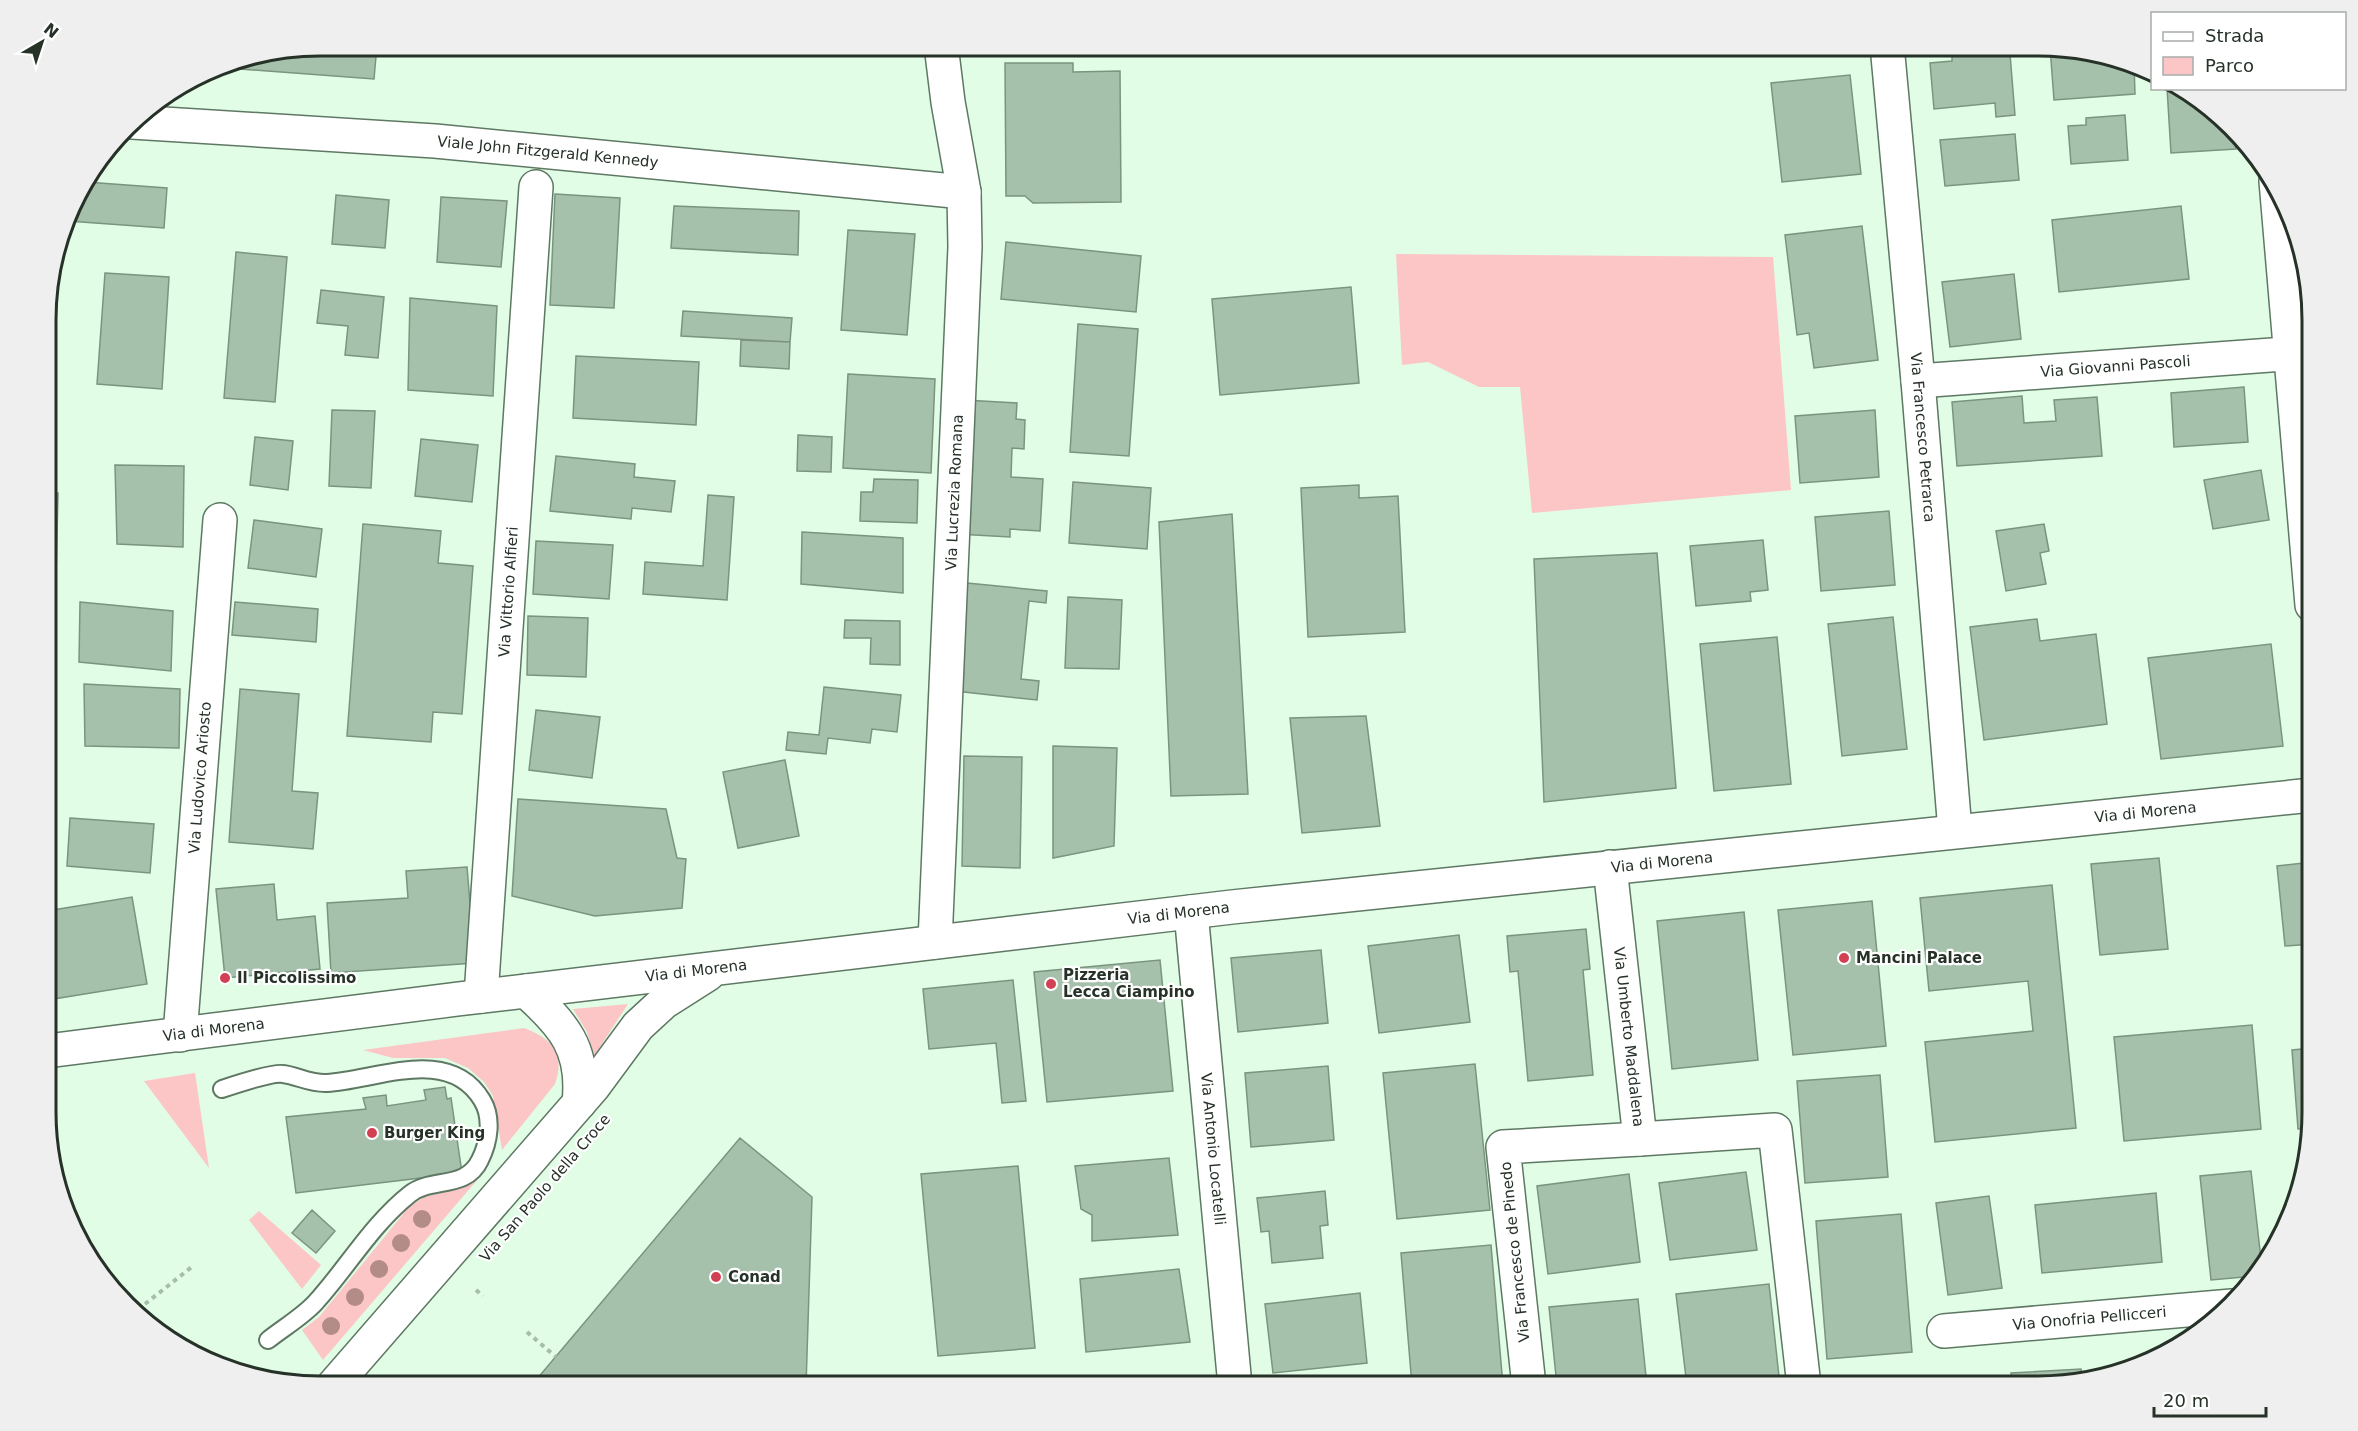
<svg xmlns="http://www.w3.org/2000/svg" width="2358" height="1431" font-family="'DejaVu Sans',sans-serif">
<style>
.green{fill:#fcc5c6}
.building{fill:#a6c1ab;stroke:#7a947f;stroke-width:1.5}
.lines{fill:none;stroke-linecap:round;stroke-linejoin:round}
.service-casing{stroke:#5e7863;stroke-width:20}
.minor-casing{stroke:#5e7863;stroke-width:36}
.tertiary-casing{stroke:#5e7863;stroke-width:36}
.path{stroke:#a6bdab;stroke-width:4;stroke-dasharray:4.5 4.5;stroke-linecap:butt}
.service{stroke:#fff;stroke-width:16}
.minor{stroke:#fff;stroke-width:33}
.tertiary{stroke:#fff;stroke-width:33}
.tree{fill:#b48c87}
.poi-dot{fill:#d14053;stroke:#fff;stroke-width:2}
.labels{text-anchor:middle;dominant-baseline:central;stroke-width:4.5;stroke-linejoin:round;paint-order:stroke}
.street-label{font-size:15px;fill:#263128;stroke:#fff}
.poi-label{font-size:15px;font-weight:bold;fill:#263128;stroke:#fff;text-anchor:start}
.rim{fill:none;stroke:#263128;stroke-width:3}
</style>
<rect width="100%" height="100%" fill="#e1fde6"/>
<path class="green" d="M485,45H600L599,54Z
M1396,254L1773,257L1791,490L1532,513L1520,387H1479L1428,362L1402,365Z
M628,1004L594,1056L587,1032L573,1009Z
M524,1028C551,1038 566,1053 555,1084L502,1150L493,1096L484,1082L468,1068L445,1058H393L363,1050Z
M195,1073L209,1168L144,1081Z
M478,1179L323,1360L302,1330L319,1317L408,1208L424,1197L458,1189Z
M259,1211L321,1265L302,1289L249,1220Z"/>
<path class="building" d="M320,45H377L374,79L213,67Z
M2050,47L2110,54L2134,64L2135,94L2054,100Z
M1986,50V56L2010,54L2015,115L1996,117L1995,103L1934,109L1930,63L1952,61V53Z
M1005,63H1073V72L1120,71L1121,202L1033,203L1025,196H1006Z
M1850,75L1861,174L1782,182L1771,83Z
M2167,88H2185L2232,125L2236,149L2171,153Z
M2125,115L2128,160L2071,164L2068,126L2086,125V118Z
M2015,134L2019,180L1945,186L1940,140Z
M86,182L167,188L164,228L68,221L73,198Z
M555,194L620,198L614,308L550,305Z
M336,195L389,200L385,248L332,244Z
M441,197L507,201L501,267L437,262Z
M674,206L799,211L798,255L671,248Z
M2181,206L2189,279L2059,292L2052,220Z
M1862,226L1878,360L1814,368L1809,333L1797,335L1785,235Z
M848,230L915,234L907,335L841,330Z
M1006,242L1141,256L1136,312L1001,299Z
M236,252L287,257L275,402L224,398Z
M105,273L169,277L162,389L97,384Z
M2014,274L2021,339L1950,347L1942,282Z
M1351,287L1359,383L1220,395L1212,299Z
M321,290L384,297L378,358L345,355L348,326L317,323Z
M410,298L497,306L493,396L408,390Z
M683,311L792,318L790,342L681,336Z
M1078,324L1138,329L1129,456L1070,452Z
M741,340L790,342L789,369L740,366Z
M576,356L699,362L696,425L573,418Z
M848,374L935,379L931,473L843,468Z
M2244,387L2248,442L2174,447L2171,393Z
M2022,396L2024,423L2056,421L2054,400L2097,397L2102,456L1957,466L1952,402Z
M964,400L1017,403L1016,419L1025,420L1024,449L1012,448L1011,477L1043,479L1040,531L1010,529V537L957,534Z
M332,410L375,411L371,488L329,486Z
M1875,410L1879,477L1800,483L1795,416Z
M798,435L832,437L831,472L797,471Z
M255,437L293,441L288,490L250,485Z
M421,439L478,445L472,502L415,496Z
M556,456L635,464L634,477L675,481L671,512L632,508L631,519L550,511Z
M115,465L184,466L183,547L117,544Z
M2261,470L2269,520L2213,529L2204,480Z
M874,479L918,480L917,523L860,521L861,492H873Z
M1073,482L1151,488L1147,549L1069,543Z
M1359,485V498L1398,496L1405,632L1308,637L1301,488Z
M47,493H58L56,576H47Z
M708,495L734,497L727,600L643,594L645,562L703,566Z
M1889,511L1895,585L1821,591L1815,517Z
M1232,514L1248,794L1171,796L1159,522Z
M254,520L322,529L316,577L248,568Z
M363,524L441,531L438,563L473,566L462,714L433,712L431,742L347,736Z
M2044,524L2049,551L2040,553L2046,584L2006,591L1996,531Z
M802,532L903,538V593L801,584Z
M1763,540L1768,590L1750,592L1751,601L1696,606L1690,546Z
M536,541L613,545L609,599L533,594Z
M1657,553L1676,788L1544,802L1534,559Z
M967,583L1047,591L1046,603L1029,601L1021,679L1039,681L1037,700L955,691Z
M1068,597L1122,600L1119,669L1065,668Z
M80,602L173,611L171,671L79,662Z
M235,602L318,609L316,642L232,635Z
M528,616L588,618L586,677L527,675Z
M1893,617L1907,749L1842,756L1828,624Z
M2037,619L2040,641L2096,634L2107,724L1984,740L1970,627Z
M845,620L900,621V665L870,664L871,638H844Z
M1777,637L1791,784L1714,791L1700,644Z
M2271,644L2283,746L2161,759L2148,658Z
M84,684L180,689L179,748L85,746Z
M824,687L901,695L897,732L872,729L870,743L828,738L826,754L786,750L788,732L819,735Z
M240,689L299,694L292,791L318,793L313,849L229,842Z
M536,710L600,717L592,778L529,770Z
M1366,716L1380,826L1302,833L1290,718Z
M1053,746L1117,748L1114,846L1053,858Z
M964,756L1022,757L1020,868L962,866Z
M785,760L799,836L738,848L723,772Z
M518,799L666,809L677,858L686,859L682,908L595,916L512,896Z
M70,818L154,824L150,873L67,866Z
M2159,858L2168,949L2100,955L2091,864Z
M2312,862V944L2285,946L2277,866Z
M467,867L475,963L331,973L327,903L408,898L406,871Z
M274,884L277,920L315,916L320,969L225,978L216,889Z
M2052,885L2076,1128L1935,1142L1925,1042L2033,1031L2028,981L1929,991L1920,898Z
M132,897L147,984L47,1000V911Z
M1872,901L1886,1046L1793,1055L1778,910Z
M1744,912L1758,1060L1672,1069L1657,921Z
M1586,929L1590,969L1583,970L1593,1075L1528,1081L1518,971L1510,972L1507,936Z
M1459,935L1470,1022L1379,1033L1368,946Z
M1321,950L1328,1023L1238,1032L1231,958Z
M1160,960L1173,1091L1047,1102L1034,972Z
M1013,980L1026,1101L1002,1103L996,1043L929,1049L923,989Z
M2252,1025L2261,1129L2124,1141L2114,1037Z
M2312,1048V1128L2298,1129L2292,1050Z
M1475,1064L1490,1210L1397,1219L1383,1073Z
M1328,1066L1334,1140L1251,1147L1245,1073Z
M1880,1075L1888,1177L1805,1183L1797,1081Z
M445,1087L447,1099L451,1098L462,1173L296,1193L286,1117L366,1109L363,1098L386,1095L387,1106L426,1100L424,1090Z
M740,1138L812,1197L806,1386H531Z
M1169,1158L1178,1235L1092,1241V1215L1081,1209L1075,1166Z
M1018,1166L1035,1348L938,1356L921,1174Z
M2251,1171L2262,1268L2255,1276L2211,1280L2200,1176Z
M1746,1172L1757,1250L1670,1260L1659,1183Z
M1629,1174L1640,1262L1548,1274L1537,1186Z
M1325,1191L1328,1225L1320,1226L1323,1258L1272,1263L1269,1231L1261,1232L1257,1198Z
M2156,1193L2162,1262L2042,1273L2035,1205Z
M1989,1196L2002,1288L1948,1295L1936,1203Z
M312,1210L335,1231L316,1253L292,1233Z
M1901,1214L1912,1352L1827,1359L1816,1221Z
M1491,1245L1503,1386H1412L1401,1253Z
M1179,1269L1190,1342L1086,1352L1080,1279Z
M1769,1284L1780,1386H1687L1676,1294Z
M1360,1293L1367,1363L1273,1373L1265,1304Z
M1638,1299L1647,1386H1557L1549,1307Z
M2081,1369L2082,1378L2056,1385H2012L2011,1373Z"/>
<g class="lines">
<defs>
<path id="service" d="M222,1089C234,1085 273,1072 283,1074C298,1076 311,1084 327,1083C377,1080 449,1045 482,1100C493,1118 489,1142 480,1160C466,1190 431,1177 410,1194C372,1224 347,1268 315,1303C302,1317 283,1328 268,1340"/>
<g id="minor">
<path id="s1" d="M1887,45L1918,381L1955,831"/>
<path id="s2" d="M132,122L435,141L964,192"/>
<path d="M2276,181L2312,605"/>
<path id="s3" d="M1918,381L2311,352"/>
<path id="s4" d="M1610,867L1640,1139L1775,1130L1804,1386"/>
<path id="s5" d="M1191,912L1235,1386"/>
<path id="s6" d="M935,942L965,247L964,192L948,102L941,45"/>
<path id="s7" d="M481,996L536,187"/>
<path id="s8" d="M180,1035L220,520"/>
<path id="s9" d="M1944,1331L2232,1306"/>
<path d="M1529,1386L1503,1147L1640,1139"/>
</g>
<g id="tertiary">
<path d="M526,991C564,1025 585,1049 579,1103"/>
<path id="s10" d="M47,1051L458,999L1232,907L2312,795"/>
<path d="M333,1386L593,1087L638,1026L664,1002L708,974"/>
</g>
</defs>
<use href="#service" class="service-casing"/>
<use href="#minor" class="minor-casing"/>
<use href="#tertiary" class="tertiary-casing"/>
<path class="path" d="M476,1290L483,1296
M145,1304L193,1266
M527,1332L556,1357"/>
<use href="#service" class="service"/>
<use href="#minor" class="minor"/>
<use href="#tertiary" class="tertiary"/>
</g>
<g class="tree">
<circle cx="422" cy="1219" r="9"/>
<circle cx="401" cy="1243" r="9"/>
<circle cx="379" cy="1269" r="9"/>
<circle cx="355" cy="1297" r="9"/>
<circle cx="331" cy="1326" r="9"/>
</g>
<g class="poi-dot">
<circle cx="1844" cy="958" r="6"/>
<circle cx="225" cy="978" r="6"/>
<circle cx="1051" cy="984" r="6"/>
<circle cx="372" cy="1133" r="6"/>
<circle cx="716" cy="1277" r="6"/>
</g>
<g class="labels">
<g class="street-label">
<text stroke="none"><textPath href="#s2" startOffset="417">Viale John Fitzgerald Kennedy</textPath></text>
<text stroke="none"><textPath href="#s3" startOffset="198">Via Giovanni Pascoli</textPath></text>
<text stroke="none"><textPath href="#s1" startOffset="394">Via Francesco Petrarca</textPath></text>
<text stroke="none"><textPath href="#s6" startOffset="450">Via Lucrezia Romana</textPath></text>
<text stroke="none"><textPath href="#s7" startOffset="405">Via Vittorio Alfieri</textPath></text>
<text stroke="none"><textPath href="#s8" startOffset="258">Via Ludovico Ariosto</textPath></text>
<text stroke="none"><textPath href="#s10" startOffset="2112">Via di Morena</textPath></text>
<text stroke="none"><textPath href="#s10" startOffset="1626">Via di Morena</textPath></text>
<text stroke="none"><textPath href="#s10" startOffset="1140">Via di Morena</textPath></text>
<text stroke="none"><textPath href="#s10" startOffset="654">Via di Morena</textPath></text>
<text stroke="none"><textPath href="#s10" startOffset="168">Via di Morena</textPath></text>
<text stroke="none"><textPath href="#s4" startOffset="171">Via Umberto Maddalena</textPath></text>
<text stroke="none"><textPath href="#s5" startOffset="238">Via Antonio Locatelli</textPath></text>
<text transform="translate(545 1188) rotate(-49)">Via San Paolo della Croce</text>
<text transform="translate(1515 1252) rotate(-96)">Via Francesco de Pinedo</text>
<text stroke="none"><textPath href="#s9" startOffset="146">Via Onofria Pellicceri</textPath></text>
</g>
<g class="poi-label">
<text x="1856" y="958">Mancini Palace</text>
<text x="1063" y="975">Pizzeria<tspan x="1063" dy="17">Lecca Ciampino</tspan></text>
<text x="237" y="978">Il Piccolissimo</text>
<text x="384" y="1133">Burger King</text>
<text x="728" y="1277">Conad</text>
</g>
</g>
<path d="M0 0H2358V1431H0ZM320 56H2038A264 264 0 0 1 2302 320V1112A264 264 0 0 1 2038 1376H320A264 264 0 0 1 56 1112V320A264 264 0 0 1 320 56Z" fill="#eeefee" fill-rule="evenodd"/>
<path class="rim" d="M320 56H2038A264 264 0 0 1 2302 320V1112A264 264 0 0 1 2038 1376H320A264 264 0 0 1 56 1112V320A264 264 0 0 1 320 56Z"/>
<rect x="2151" y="12" width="195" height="78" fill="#ffffff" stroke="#a8ada9" stroke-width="1.5"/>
<rect x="2163" y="32" width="30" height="9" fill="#ffffff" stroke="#a8ada9" stroke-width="1.5"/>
<text x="2205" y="42" font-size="18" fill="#263128">Strada</text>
<rect x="2163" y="57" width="30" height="18" fill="#fcc5c6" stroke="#a8ada9" stroke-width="1.5"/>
<text x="2205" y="72" font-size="18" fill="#263128">Parco</text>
<g transform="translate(42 42) rotate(39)" stroke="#ffffff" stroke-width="4.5" paint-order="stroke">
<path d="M0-4.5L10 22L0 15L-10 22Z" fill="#263128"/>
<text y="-9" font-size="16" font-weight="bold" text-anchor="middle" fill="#263128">N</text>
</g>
<path d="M2154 1407v9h112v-9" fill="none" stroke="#263128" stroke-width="3"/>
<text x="2163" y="1407" font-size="18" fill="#263128" stroke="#ffffff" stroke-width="4.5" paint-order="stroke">20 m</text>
</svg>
